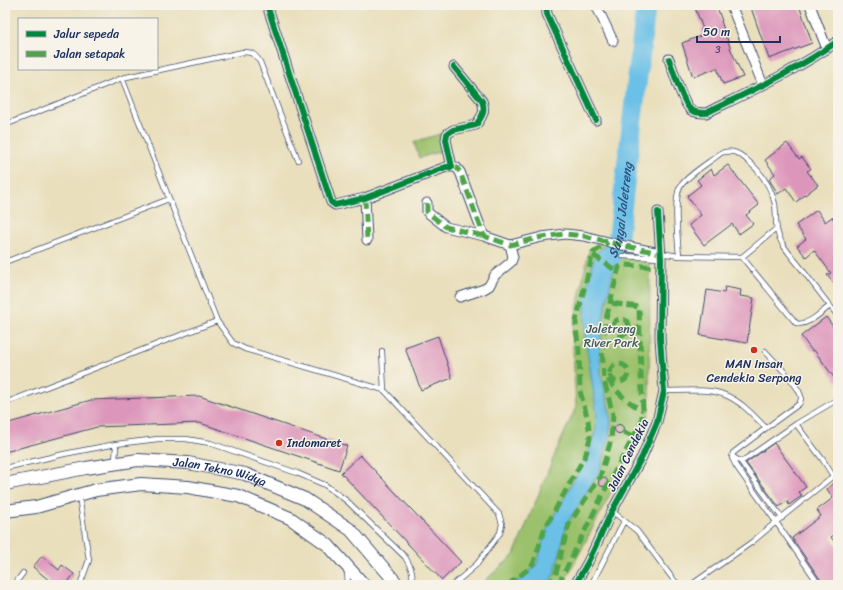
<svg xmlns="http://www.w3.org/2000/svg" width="843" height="590" font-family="Sriracha,sans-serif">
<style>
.green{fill:#9cc16c;stroke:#5c7865}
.water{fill:#6ac0e7;stroke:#4278a2}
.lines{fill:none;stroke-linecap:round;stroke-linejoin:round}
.river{stroke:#6ac0e7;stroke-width:20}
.building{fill:#dd96bb}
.service-casing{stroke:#3a496c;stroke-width:6}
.minor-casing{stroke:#3a496c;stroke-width:11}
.secondary-casing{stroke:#3a496c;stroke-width:14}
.service{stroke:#fff;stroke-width:4.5}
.minor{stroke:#fff;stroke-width:9}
.secondary{stroke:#fff;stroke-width:12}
.quiet{stroke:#4fa44a;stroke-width:5;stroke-dasharray:10 5;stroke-linecap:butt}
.cycleway-casing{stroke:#f7f3e8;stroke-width:8}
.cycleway{stroke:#00873e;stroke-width:6}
.poi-dot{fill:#c8321e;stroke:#f7f3e8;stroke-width:1.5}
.labels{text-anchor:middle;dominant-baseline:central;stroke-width:3;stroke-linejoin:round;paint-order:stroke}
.number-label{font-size:10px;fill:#4c4975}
.park-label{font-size:12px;fill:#425b62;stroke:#f7f3e8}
.poi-label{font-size:12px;fill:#1b2f5e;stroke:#f7f3e8}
.street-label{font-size:12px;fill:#1b2f5e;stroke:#f7f3e8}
.water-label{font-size:13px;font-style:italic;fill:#2f5380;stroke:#f7f3e8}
</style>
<rect width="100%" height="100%" fill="#f7f3e8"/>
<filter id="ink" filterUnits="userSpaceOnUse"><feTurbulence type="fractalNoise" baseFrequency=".025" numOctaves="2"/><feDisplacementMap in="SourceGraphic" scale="8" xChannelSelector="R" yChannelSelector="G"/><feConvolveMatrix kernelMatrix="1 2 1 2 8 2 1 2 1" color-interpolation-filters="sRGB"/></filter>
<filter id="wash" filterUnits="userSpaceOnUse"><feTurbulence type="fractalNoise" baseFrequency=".012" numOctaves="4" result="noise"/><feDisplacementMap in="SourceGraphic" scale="16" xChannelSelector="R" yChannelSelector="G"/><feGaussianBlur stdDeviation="0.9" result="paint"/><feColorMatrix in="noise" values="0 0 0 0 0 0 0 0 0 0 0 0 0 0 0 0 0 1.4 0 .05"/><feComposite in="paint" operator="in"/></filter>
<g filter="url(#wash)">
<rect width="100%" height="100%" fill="#e9dfbc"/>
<path class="green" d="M440,134L445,150L419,158L414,142Z
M600,243L650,255L649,410L646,425L563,585H480L514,555L555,454L576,407L572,332L589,250Z"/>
<path class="water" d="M613,240L624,243L617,261L615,262L602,325L600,349L601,374L610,414L611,424L609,439L600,471L567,524L555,572L552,578L544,585H512L534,568L537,563L545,533L588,454L596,429L597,415L585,336V297L595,254Z"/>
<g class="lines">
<path class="river" id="s1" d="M608,264L618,240L646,5"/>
</g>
<g id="blocks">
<path class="building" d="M694,5H714L715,8L717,7L722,21H721L731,50L743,77L723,84L717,68L693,77L682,43L703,35L701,29H703Z
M750,5H797L799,8H800L812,43L769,59Z
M787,143L799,159L802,157L811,169L807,171L818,185L796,202L786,188L778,194L769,179L775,174L765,160Z
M728,165L759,205L746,215L753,224L739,234L732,224L704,245L689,225L701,215L687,196L701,185L697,180L711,169L714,175Z
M817,210L825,222L832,217L838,225V289L827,275L831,273L814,250L806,257L797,246L806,239L796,225Z
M725,287L741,290L740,296L754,298L747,343L700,335L707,290L724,293Z
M826,317L838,333V383L814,350L812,351L801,336Z
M438,336L452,378L421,390L405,348Z
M199,396L347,446L339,470L200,423L97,427L5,452V424L91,400Z
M614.5 429a4.5 4.5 0 1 1 9 0a4.5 4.5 0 1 1-9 0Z
M774,443L806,487L799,492L802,496L789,505L787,501L779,507L746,463Z
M360,455L461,562L442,580L341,473Z
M598.5 482a4.5 4.5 0 1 1 9 0a4.5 4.5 0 1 1-9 0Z
M838,480V532L831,537L838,547V585H824L792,538L821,516L817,510L833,498L827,489Z
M42,556L59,570L62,565L74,574L66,585H47L50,581L33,567Z"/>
</g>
</g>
<g filter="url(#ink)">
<use href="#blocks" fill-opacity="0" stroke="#3a496c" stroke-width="1"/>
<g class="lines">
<defs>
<path id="service" d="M122,78L217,321L233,343L245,349L384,390L499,514L502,524L500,533L477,564L453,585
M5,125L122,78L243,52C252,52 255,54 260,62L298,160
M660,253L679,256L742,257L776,229
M622,256L661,258
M679,256C678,241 673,199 680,187C686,176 710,162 721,153C732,149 739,153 748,161C761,172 771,187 775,204C777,218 774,230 782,243C787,252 795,260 801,268C813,284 825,300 838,316
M742,257L796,323C807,327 821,312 830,306
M5,262L169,199
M382,351L384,390
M664,391C680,391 710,388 725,395C741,401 754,416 766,428L799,404C800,403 801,399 801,398C802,388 772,359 765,351
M5,403L217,321
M796,424L823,460L833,476L776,522L816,580
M116,444L158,439H186L210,443L297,473L325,485L347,501L405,557C411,567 415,574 410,585
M732,458H735L741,462L782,518
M741,462L796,424L838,399
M5,468L64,454L116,444L115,463
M79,496L89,560L80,585
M612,511L637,531L673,579L679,585
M347,571L348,585
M14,585L23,573
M591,585L624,521
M691,585L752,542L776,522L736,466L732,458L733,453L766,428"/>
<path id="minor" d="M267,5L331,202L335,205L365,198L446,167H452L446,140L447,134L453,130L476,125C482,116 486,112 482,101L454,67
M546,5L547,14L596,120
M596,5L613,41
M731,5L763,85
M810,5L827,49
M669,59C673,70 683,104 691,110C695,113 701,113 706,113C751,91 797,70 838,41
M452,167H456L460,172L484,236L510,245L542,237L565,234L584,236L625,246L660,253
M365,198L367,240
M427,203V212L446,227L484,236
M460,297L484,289L489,286L495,275L511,262L513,257L510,245
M575,585L588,562L612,511L642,457L657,422L664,391L660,338L661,258L658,212"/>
<g id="secondary">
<path id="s2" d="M5,484L86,468L138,460L188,463L245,474L305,499L351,530L398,585"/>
<path d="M5,511L36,507L96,490L141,484L188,487L238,496L290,518L328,545L364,585"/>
</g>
</defs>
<use href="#service" class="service-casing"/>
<use href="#minor" class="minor-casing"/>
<use href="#secondary" class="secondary-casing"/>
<use href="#service" class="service"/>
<use href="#minor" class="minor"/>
<use href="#secondary" class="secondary"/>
<path class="quiet" d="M452,167H456L460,172L484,236L510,245L542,237L565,234L584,236L625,246L660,253
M365,198L367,240
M427,203V212L446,227L484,236
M593,255L618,272
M613 327a8 8 0 1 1 16 0a8 8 0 1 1-16 0Z
M610 373a9 9 0 1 1 18 0a9 9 0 1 1-18 0Z
M608,379C617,393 628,403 643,410
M623,432L634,436
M508,585L531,567L534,562L544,530L586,454L590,438L588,420L580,391L579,351L576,329V321L593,253L608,242
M546,585L555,577L569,524L600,477L611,440L613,415L604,380L602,349L606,319L619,267L624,265L660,267
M558,585L606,488L641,423L643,410L641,372L639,307L610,303"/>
<defs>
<path id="cycleway" d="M267,5L331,202L335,205L365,198L446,167H452L446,140L447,134L453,130L476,125C482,116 486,112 482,101L454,67
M546,5L547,14L596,120
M669,59C673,70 683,104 691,110C695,113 701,113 706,113C751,91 797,70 838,41
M575,585L588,562L612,511L642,457L657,422L664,391L660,338L661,258L658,212"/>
</defs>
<use href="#cycleway" class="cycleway-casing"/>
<use href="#cycleway" class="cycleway"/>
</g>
</g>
<g class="poi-dot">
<circle cx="754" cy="350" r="4"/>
<circle cx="279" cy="443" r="4"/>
</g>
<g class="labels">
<g class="number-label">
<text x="718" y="50">3</text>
</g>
<g class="park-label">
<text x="611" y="329">Jaletreng<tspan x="611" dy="14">River Park</tspan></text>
</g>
<g class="poi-label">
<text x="754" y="364">MAN Insan<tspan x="754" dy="14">Cendekia Serpong</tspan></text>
<text x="287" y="443" text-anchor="start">Indomaret</text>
</g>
<g class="street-label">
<text transform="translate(628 455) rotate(-64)">Jalan Cendekia</text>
<text stroke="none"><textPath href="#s2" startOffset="218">Jalan Tekno Widya</textPath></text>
</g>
<g class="water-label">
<text stroke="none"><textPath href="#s1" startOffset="56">Sungai Jaletreng</textPath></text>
</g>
</g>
<rect width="843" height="590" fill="none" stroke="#f7f3e8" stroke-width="20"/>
<rect x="18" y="18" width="140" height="52" fill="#f7f3e8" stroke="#9fa5b1"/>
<rect x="26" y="31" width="20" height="6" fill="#00873e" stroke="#9fa5b1"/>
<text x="54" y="38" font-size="12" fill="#1b2f5e">Jalur sepeda</text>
<rect x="26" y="51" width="20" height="6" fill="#4fa44a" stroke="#9fa5b1"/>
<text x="54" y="58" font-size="12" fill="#1b2f5e">Jalan setapak</text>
<path d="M697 36v6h83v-6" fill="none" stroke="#1b2f5e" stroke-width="2"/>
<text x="703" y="36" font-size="12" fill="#1b2f5e" stroke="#f7f3e8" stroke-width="3" paint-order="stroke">50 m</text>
</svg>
